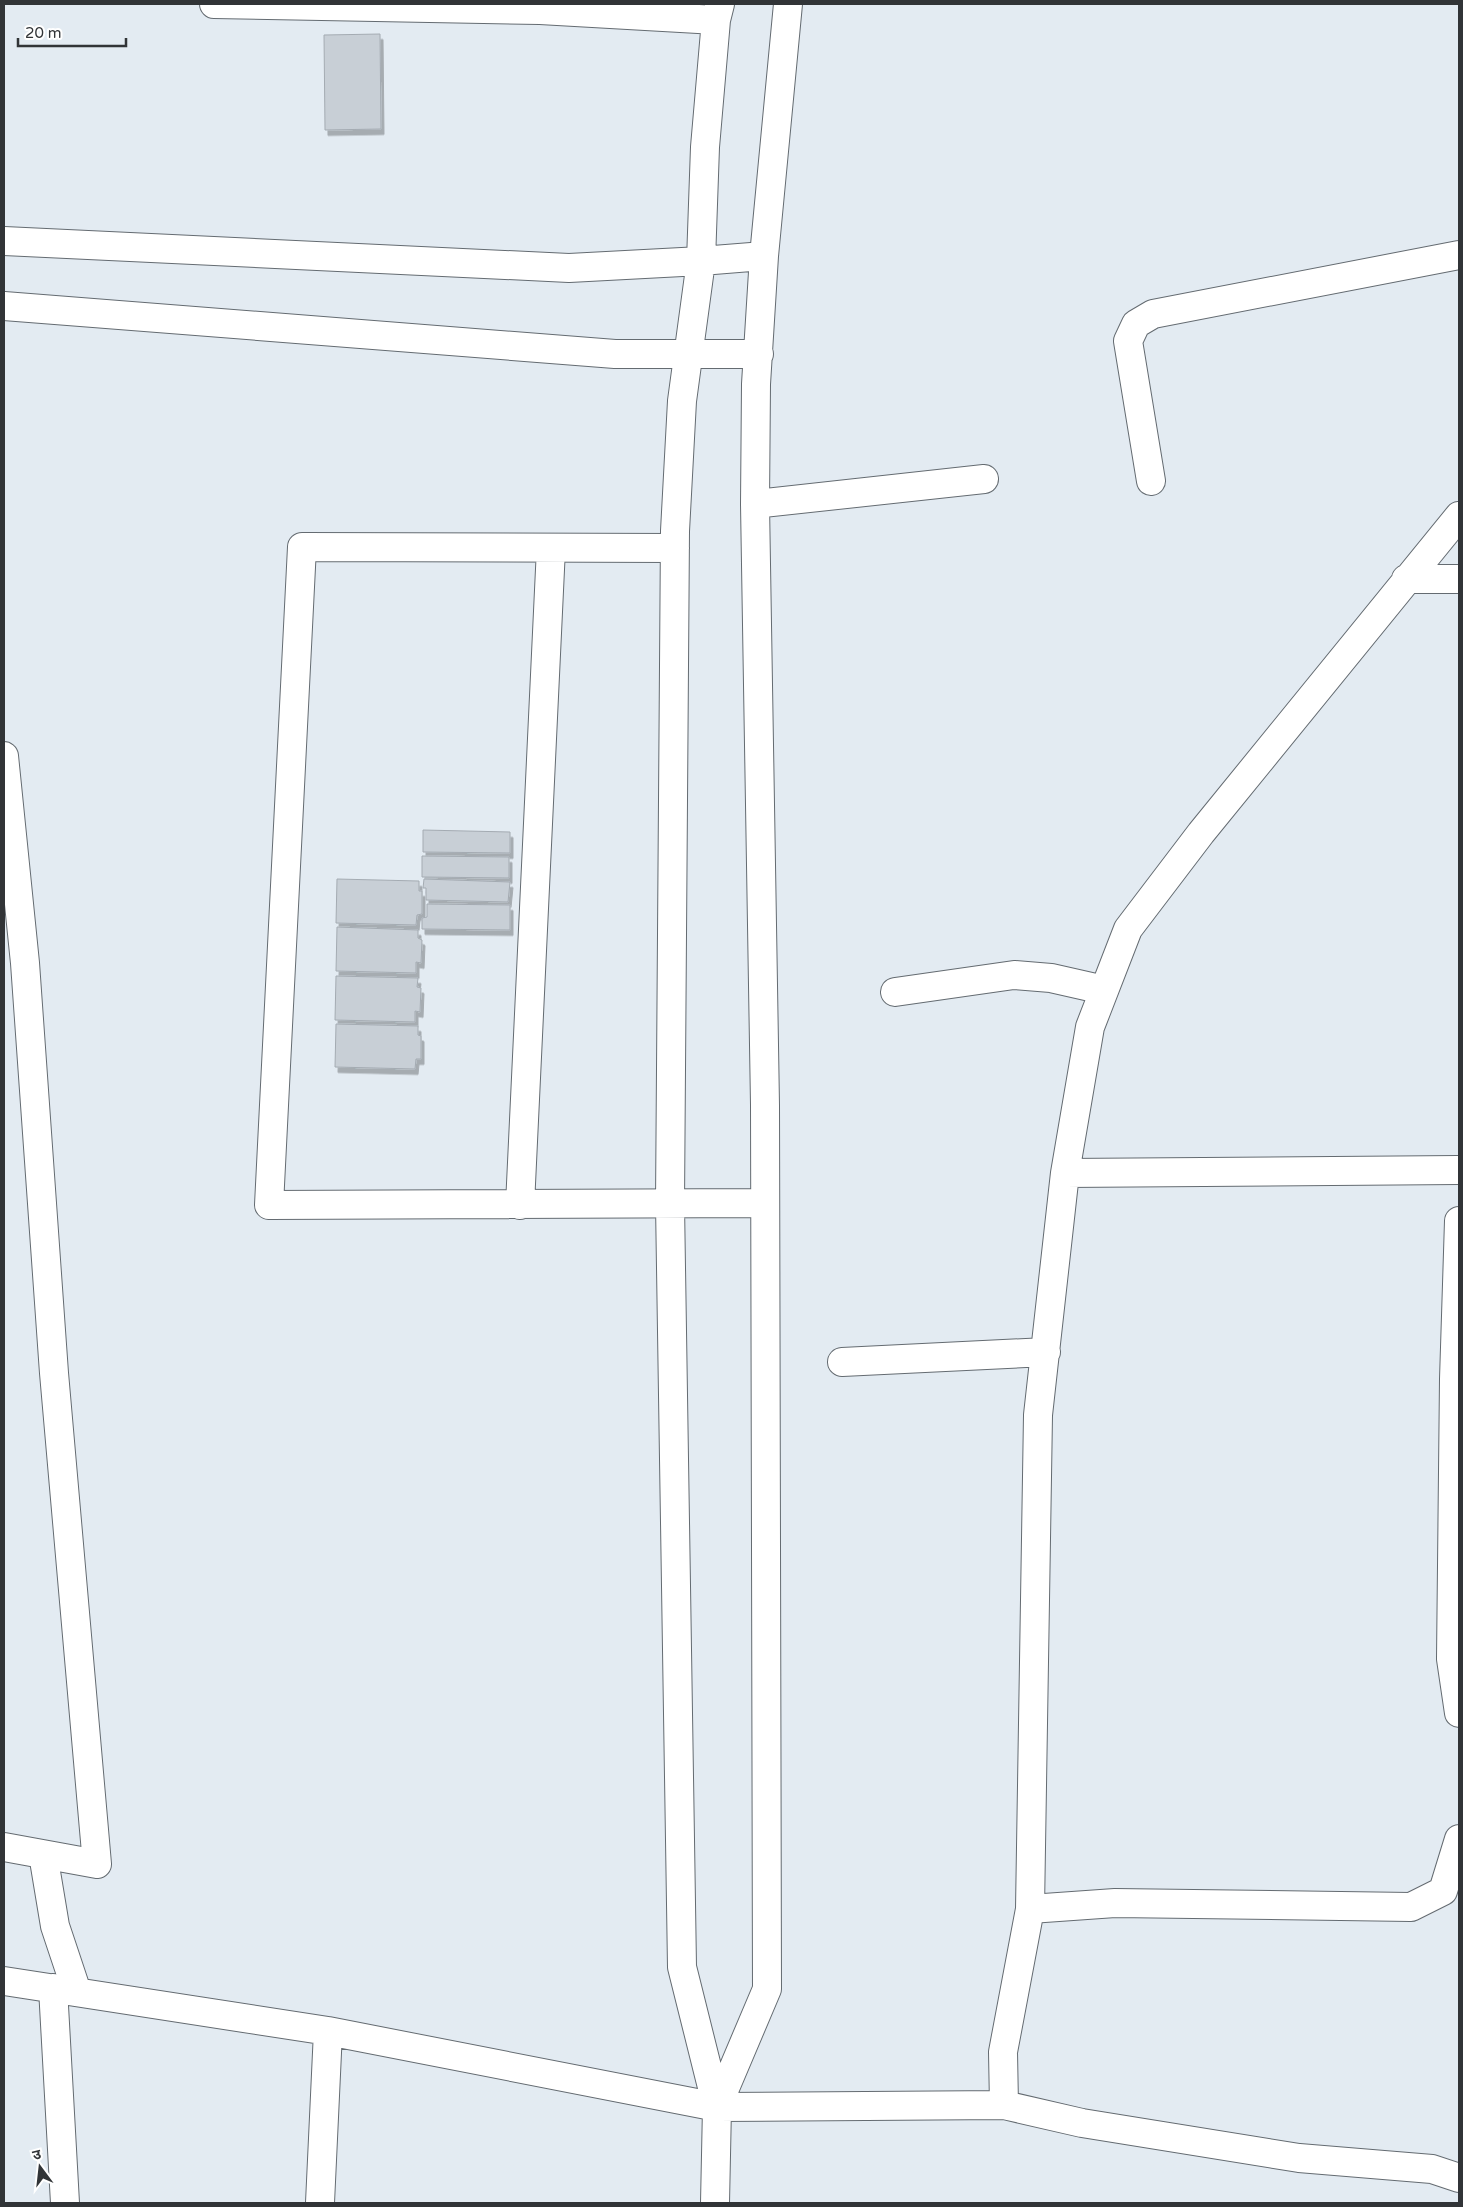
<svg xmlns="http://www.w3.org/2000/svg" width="1463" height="2207" font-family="'Varela Round','Noto Sans Devanagari',sans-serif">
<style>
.building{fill:#c8cfd6;stroke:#a4abb2;filter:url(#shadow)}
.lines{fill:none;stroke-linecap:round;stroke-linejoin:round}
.minor-casing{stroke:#646b71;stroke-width:30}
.minor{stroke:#fff;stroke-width:28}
</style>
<defs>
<filter id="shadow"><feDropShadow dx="3" dy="5.5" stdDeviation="0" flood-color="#0004"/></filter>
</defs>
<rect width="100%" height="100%" fill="#e3ebf2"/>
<path class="building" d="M380,34L381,129L325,130L324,35Z
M423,830L510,832V853L423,852Z
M422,856L509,857V878L422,877Z
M337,879L419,881V891H422V914L417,915L416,925L336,923Z
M424,879L510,882L508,902L426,900V888H423Z
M427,904L510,905V930L422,929V918L427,917Z
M337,927L418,930V938L422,940L421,963L416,962V973L336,971Z
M336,976L418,978L417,987L421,988L420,1012L415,1011V1022L335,1020Z
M336,1024L418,1026V1035L421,1036V1059H416L415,1069L335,1067Z"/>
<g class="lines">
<defs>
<path id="minor" d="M214,4L540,10L716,20
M4,241L569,268L701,261L705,147L716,20L720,4
M4,306L615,354H759
M1151,481L1128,341L1136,324L1153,314L1459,255
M755,504L984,479
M1459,516L1201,833L1128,929L1090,1027L1065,1173L1038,1415L1030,1909L1003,2052L1004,2105L1082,2123L1299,2158L1432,2169L1459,2178
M675,548L302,547L269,1205L765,1203
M1406,579H1459
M4,756L25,963L54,1373L97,1864L4,1847
M895,992L1014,975L1051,978L1104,990
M1065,1173L1459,1170
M520,1205L551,548
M1459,1221L1454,1379L1451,1659L1459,1713
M842,1362L1046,1352
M43,1854L55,1926L77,1992
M1030,1909L1115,1903L1411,1907L1443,1891L1459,1839
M4,1981L328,2031L717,2107L1004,2105
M53,1988L65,2203
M717,2107L767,1989L765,1105L755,504L756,384L764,256L788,4
M320,2203L328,2031
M715,2203L717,2107L682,1967L670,1204L675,531L682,401L701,261L764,256"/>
</defs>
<use href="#minor" class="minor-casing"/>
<use href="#minor" class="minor"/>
</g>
<rect width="1463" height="2207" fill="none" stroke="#313437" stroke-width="10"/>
<g transform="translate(40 2167) rotate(345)" stroke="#ffffff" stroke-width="4" paint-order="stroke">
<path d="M0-4L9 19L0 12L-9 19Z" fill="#313437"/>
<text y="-8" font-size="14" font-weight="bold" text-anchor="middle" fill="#313437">उ</text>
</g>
<path d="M18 38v8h108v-8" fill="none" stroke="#313437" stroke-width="2.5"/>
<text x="25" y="38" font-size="15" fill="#313437" stroke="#ffffff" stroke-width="4" paint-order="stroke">20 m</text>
</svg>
